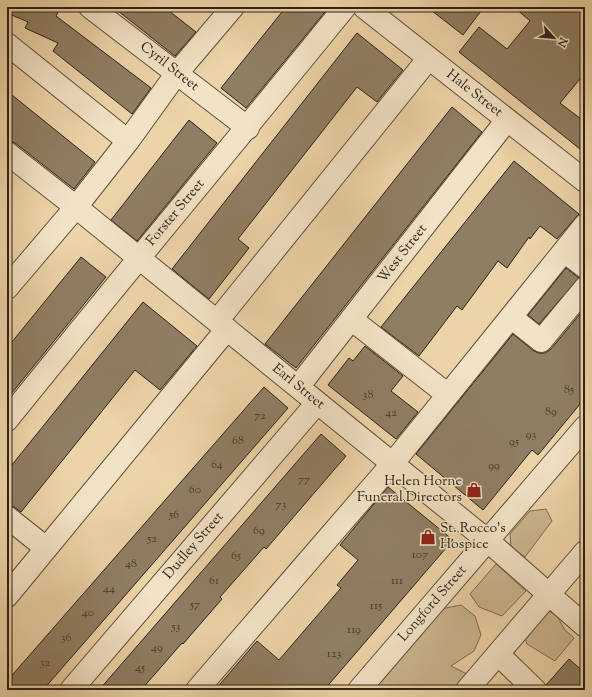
<svg xmlns="http://www.w3.org/2000/svg" width="592" height="697" font-family="'Sorts Mill Goudy',serif">
<style>
.green{fill:#ccb690;stroke:#7c6c54}
.building{fill:#907e63;stroke:#2c2119}
.lines{fill:none;stroke-linecap:round;stroke-linejoin:round}
.minor-casing{stroke:#5c4e3d;stroke-width:24}
.minor{stroke:#f3e3c6;stroke-width:22}
.labels{text-anchor:middle;dominant-baseline:central;stroke-width:3;stroke-linejoin:round;paint-order:stroke}
.number-label{font-size:12px;fill:#45382c}
.street-label{font-size:14px;fill:#2c2119;stroke:#f3e3c6}
.poi-label{font-size:14px;fill:#2c2119;stroke:#f3e3c6;text-anchor:end}
</style>
<rect width="100%" height="100%" fill="#edd4a8"/>
<filter id="stains"><feTurbulence type="fractalNoise" baseFrequency=".005" numOctaves="4"/><feColorMatrix values="0 0 0 0 .2 0 0 0 0 .09 0 0 0 0 .02 0 0 0 .5 -.17"/></filter>
<radialGradient id="worn" r=".72"><stop offset=".6" stop-color="#630" stop-opacity="0"/><stop offset="1" stop-color="#630" stop-opacity=".3"/></radialGradient>
<path class="green" d="M546,509L552,521L525,557L511,547L510,534L530,511Z
M496,564L526,591L502,616L479,607L470,594Z
M461,605L475,616L481,635L474,651L451,666L473,677V690H374L441,609Z
M544,609L557,615L564,629L574,638L555,661L527,644L522,630Z"/>
<path class="building" d="M7,7H47L58,12L56,16L151,88L132,114L53,51L58,43L25,28L28,22L7,13Z
M113,7H164L196,32L175,56Z
M286,7H329L246,108L221,88Z
M427,7H484L463,35Z
M514,7H585V73L560,103L585,122V153L459,52L479,27L507,49L530,21Z
M357,33L403,70L377,102L357,87L238,239L249,248L209,299L172,269Z
M7,91L95,162L74,189L15,143L7,140Z
M452,107L482,132L296,368L265,344Z
M189,120L217,143L137,241L111,220Z
M514,161L579,214L557,239L540,226L530,239L529,237L507,268L498,261L462,310L457,306L419,356L381,327Z
M81,257L106,277L7,399V348Z
M566,268L579,278L539,324L528,315Z
M143,302L197,346L160,390L135,370L21,512L14,507L7,505V471Z
M585,308V398L538,455L532,450L483,510L416,454L513,334L534,351L539,353H545L551,349Z
M365,346L403,376L391,391L418,412L396,439L328,385L349,358L353,361Z
M264,387L288,408L43,690H7V681Z
M321,434L346,456L266,549L264,547L220,597L222,599L183,644L182,643L141,690H99Z
M388,487L453,540L324,690H215L257,641L279,660L341,588L337,585L358,560L340,545Z
M569,659L585,673V690H547L546,685Z"/>
<g class="lines">
<defs>
<path id="minor" d="M90,7L248,128
M364,7L585,181
M7,44L128,141
M7,153L76,207L488,541L585,626
M564,251L585,267
M7,288L76,207L128,141L177,73L233,7
M511,317L541,341L585,288
M351,319L448,395
M217,321L429,58
M298,387L507,120
M7,420C119,281 233,145 345,7
M7,517L46,548
M7,596L227,329
M498,654L535,690
M71,690L317,403
M197,690L393,463L585,225
M359,690L585,427
M467,690L585,552"/>
</defs>
<use href="#minor" class="minor-casing"/>
<use href="#minor" class="minor"/>
</g>
<defs>
<symbol id="shop-bare" viewBox="-9 -9 18 18"><path d="M-5-2.5h2.3a2.7 3.5 0 0 1 5.4 0H5L5.5 6h-11ZM-1.5-2.5h3a1.5 2.3 0 0 0-3 0Z" fill="#8f2418" stroke="#f3e3c6" stroke-width="2.5" paint-order="stroke"/></symbol>
</defs>
<g fill-rule="evenodd">
<use href="#shop-bare" x="463" y="479" width="22" height="22"/>
<use href="#shop-bare" x="417" y="526" width="22" height="22"/>
</g>
<g class="labels">
<g class="number-label">
<text x="569" y="390">85</text>
<text x="368" y="395">38</text>
<text x="551" y="412">89</text>
<text x="391" y="413">42</text>
<text x="260" y="416">72</text>
<text x="531" y="435">93</text>
<text x="238" y="441">68</text>
<text x="514" y="442">95</text>
<text x="217" y="465">64</text>
<text x="494" y="466">99</text>
<text x="304" y="480">77</text>
<text x="195" y="490">60</text>
<text x="281" y="505">73</text>
<text x="174" y="515">56</text>
<text x="259" y="531">69</text>
<text x="152" y="539">52</text>
<text x="420" y="555">107</text>
<text x="236" y="556">65</text>
<text x="131" y="564">48</text>
<text x="214" y="581">61</text>
<text x="397" y="581">111</text>
<text x="109" y="589">44</text>
<text x="195" y="605">57</text>
<text x="376" y="606">115</text>
<text x="88" y="613">40</text>
<text x="176" y="627">53</text>
<text x="354" y="630">119</text>
<text x="66" y="638">36</text>
<text x="157" y="648">49</text>
<text x="334" y="654">123</text>
<text x="45" y="663">32</text>
<text x="140" y="668">45</text>
</g>
<g class="street-label">
<text transform="translate(169 67) rotate(38)">Cyril Street</text>
<text transform="translate(474 94) rotate(38)">Hale Street</text>
<text transform="translate(176 213) rotate(-50)">Forster Street</text>
<text transform="translate(403 254) rotate(-52)">West Street</text>
<text transform="translate(298 387) rotate(39)">Earl Street</text>
<text transform="translate(194 546) rotate(-49)">Dudley Street</text>
<text transform="translate(433 604) rotate(-49)">Longford Street</text>
</g>
<g class="poi-label">
<text x="462" y="482">Helen Horne<tspan x="462" dy="16">Funeral Directors</tspan></text>
<text x="440" y="529" text-anchor="start">St. Rocco's<tspan x="440" dy="16">Hospice</tspan></text>
</g>
</g>
<rect width="592" height="697" fill="none" stroke="#edd4a8" stroke-width="24"/>
<rect x="8" y="8" width="576" height="681" fill="none" stroke="#2c2119" stroke-width="2"/>
<rect x="12" y="12" width="568" height="673" fill="none" stroke="#2c2119"/>
<g transform="translate(554 38) rotate(117)" stroke="#f3e3c6" stroke-width="3" paint-order="stroke">
<path d="M0-3L7 15L0 10L-7 15Z" fill="#2c2119"/>
<text y="-6" font-size="11" font-weight="bold" text-anchor="middle" fill="#2c2119">N</text>
</g>
<rect width="100%" height="100%" filter="url(#stains)"/>
<rect width="100%" height="100%" fill="url(#worn)"/>
</svg>
